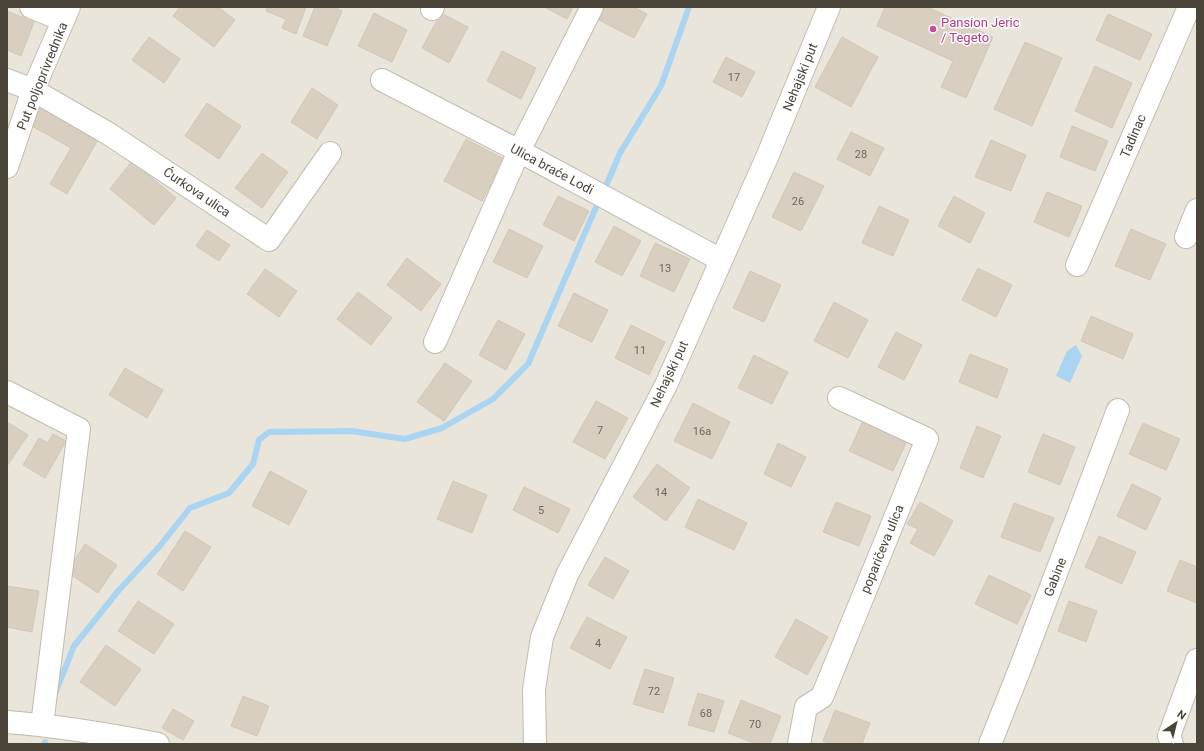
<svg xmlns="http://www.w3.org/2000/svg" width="1204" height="751" font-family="Roboto,sans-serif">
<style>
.residential{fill:#eae5da}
.water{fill:#a9d4f2}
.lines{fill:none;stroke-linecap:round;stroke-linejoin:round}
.stream{stroke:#a9d4f2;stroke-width:6}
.building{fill:#d8cfc1;stroke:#d3c7b4}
.minor-casing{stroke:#c2bbae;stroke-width:24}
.minor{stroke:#fff;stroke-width:22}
.hotel-dot{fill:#d1479c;stroke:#fff;stroke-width:1.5}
.labels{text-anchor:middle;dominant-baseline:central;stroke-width:3;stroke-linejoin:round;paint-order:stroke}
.number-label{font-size:11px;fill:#6e675b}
.hotel-label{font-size:13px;fill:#b23c85;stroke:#fff;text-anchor:start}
.street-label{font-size:13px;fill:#4b4439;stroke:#fff}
</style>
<rect width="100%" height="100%" fill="#f6f3ec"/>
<path class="residential" d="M7,7H1197V744H7Z"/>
<path class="water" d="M1076,345L1082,356L1070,383L1056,376L1067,351Z"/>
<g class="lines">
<path class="stream" d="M606,186L620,153L661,86L689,7
M55,694L74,646L119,590L159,547L190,508L229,493L253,464L259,440L269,432L351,431L405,439L442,428L493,399L528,364L597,205
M45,744V742"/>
</g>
<path class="building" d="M180,7H218L235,20L214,47L173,16Z
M267,7H306L296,34L282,28L286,19L266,11Z
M315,7H333L342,11L327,46L303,36Z
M544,7H573L567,19Z
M605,7H634L647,14L634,38L599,20Z
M885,7H927L993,37L966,98L941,87L953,61L877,26Z
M7,11L34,22L21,56L7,50Z
M374,13L407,30L392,62L358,46Z
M441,13L468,27L449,63L422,48Z
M1108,14L1152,34L1140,60L1096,40Z
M149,37L180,59L164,83L132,60Z
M842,37L878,57L851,107L815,87Z
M1025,42L1062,58L1032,126L994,109Z
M502,51L536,68L521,99L487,81Z
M726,57L755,72L742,97L713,82Z
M1095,66L1132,83L1112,128L1075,111Z
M312,88L338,105L317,139L291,122Z
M43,103L100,136L67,194L50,184L71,148L30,125Z
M207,103L241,126L219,159L185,136Z
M1072,126L1108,141L1095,171L1060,157Z
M851,132L884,148L870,176L837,159Z
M466,139L504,159L482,201L444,181Z
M991,140L1026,155L1011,191L975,177Z
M262,153L288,172L262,208L235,188Z
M132,161L176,198L154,225L110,189Z
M794,172L824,186L801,231L772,217Z
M1047,192L1082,206L1069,237L1034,222Z
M558,196L589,211L574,241L543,225Z
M954,196L985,213L970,243L938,226Z
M879,206L909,220L893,256L862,243Z
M614,226L641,241L622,276L595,262Z
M509,229L543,246L527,278L493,262Z
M1131,229L1166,244L1150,280L1115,266Z
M207,230L230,245L219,261L196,246Z
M655,243L690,259L674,292L640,276Z
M407,258L441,284L421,311L387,285Z
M978,268L1012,285L996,317L962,300Z
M265,269L297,291L279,317L247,294Z
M750,271L781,285L764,322L733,308Z
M358,292L392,318L371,345L337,319Z
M574,293L608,310L592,342L558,326Z
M834,302L868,320L848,358L814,341Z
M1091,316L1133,334L1123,359L1081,341Z
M498,320L525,334L506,370L479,355Z
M631,325L665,342L649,375L615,358Z
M896,332L922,345L904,380L878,367Z
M970,354L1008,369L997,398L959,382Z
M754,355L788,372L772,404L738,388Z
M445,363L472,381L444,421L417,402Z
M125,368L163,390L147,418L109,395Z
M596,401L628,418L605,459L573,442Z
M693,403L730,422L712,459L674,441Z
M864,419L908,439L893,471L849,451Z
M7,422L28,435L7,466Z
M1143,423L1180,439L1166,470L1129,454Z
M977,426L1001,436L983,478L960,468Z
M53,434L66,441L45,478L23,465L39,438L48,443Z
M1043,434L1075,447L1060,485L1028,472Z
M778,443L806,457L791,487L764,474Z
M657,464L690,488L666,521L633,497Z
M270,471L307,491L289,525L252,506Z
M453,481L487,495L472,533L437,519Z
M1132,484L1161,498L1146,530L1117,516Z
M524,487L570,509L558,533L513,510Z
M698,499L747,523L734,550L685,527Z
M836,502L871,516L859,546L823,532Z
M920,502L953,521L934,556L910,543L918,529L907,524Z
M1014,503L1054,518L1040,552L1001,537Z
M185,531L211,547L183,591L157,574Z
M1099,536L1136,552L1122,584L1085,567Z
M85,544L117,565L98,593L67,572Z
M605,557L629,571L613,599L588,585Z
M1180,560L1197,567V603L1167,591Z
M989,575L1031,595L1017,624L975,604Z
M7,586L39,591L32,632L7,627Z
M138,601L174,624L154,654L118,631Z
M1069,601L1097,611L1086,642L1058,631Z
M587,617L627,637L610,669L570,648Z
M796,619L828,637L807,675L775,657Z
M106,645L141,669L115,706L80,682Z
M645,669L674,678L663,713L633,704Z
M698,693L724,701L714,732L688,725Z
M243,696L269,706L257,736L231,726Z
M741,700L781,716L770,744H756L728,733Z
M173,709L194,721L183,740L162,728Z
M835,710L870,723L862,744H831L823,741Z"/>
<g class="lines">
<defs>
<path id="minor" d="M31,7L63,20
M432,9L433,7
M7,80L33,90L109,134L269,240L330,153
M382,80L519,151L721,260
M7,167L33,90L69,7
M1186,237L1197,210
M1077,265L1189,7
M435,342L519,151L592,7
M7,392L79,429L42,725
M7,722C58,726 108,734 158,744
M535,744L534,689L542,637L567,575L666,385L767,157L829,7
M799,744L806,707L822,697L927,439L839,398
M990,744L1021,666L1118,410
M1172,744L1169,736L1197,660"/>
</defs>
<use href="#minor" class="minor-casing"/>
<use href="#minor" class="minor"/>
</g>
<circle class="hotel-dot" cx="933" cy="29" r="4"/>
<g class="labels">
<g class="number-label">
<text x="734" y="77">17</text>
<text x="861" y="154">28</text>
<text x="798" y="201">26</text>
<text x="665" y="268">13</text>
<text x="640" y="350">11</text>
<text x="600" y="430">7</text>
<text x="702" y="431">16a</text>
<text x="661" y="492">14</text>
<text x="541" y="510">5</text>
<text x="598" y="643">4</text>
<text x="654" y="691">72</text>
<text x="706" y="713">68</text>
<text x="755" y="724">70</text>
</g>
<g class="hotel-label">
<text x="941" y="22">Pansion Jeric<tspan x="941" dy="15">/ Tegeto</tspan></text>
</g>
<g class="street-label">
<text transform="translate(42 76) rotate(-68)">Put poljoprivrednika</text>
<text transform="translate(800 77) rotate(-68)">Nehajski put</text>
<text transform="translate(1133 136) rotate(-67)">Tadinac</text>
<text transform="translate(552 169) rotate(28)">Ulica braće Lodi</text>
<text transform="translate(197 192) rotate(34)">Ćurkova ulica</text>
<text transform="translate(669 374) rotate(-65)">Nehajski put</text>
<text transform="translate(882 549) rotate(-68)">poparičeva ulica</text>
<text transform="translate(1055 577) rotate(-69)">Gabine</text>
</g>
</g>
<rect width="1204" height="751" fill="none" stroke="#4b4439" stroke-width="16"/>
<g transform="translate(1176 723) rotate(35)" stroke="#ffffff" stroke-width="3" paint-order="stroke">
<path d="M0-3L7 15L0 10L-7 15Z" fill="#4b4439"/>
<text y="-6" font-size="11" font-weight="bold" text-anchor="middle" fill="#4b4439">N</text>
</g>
</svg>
